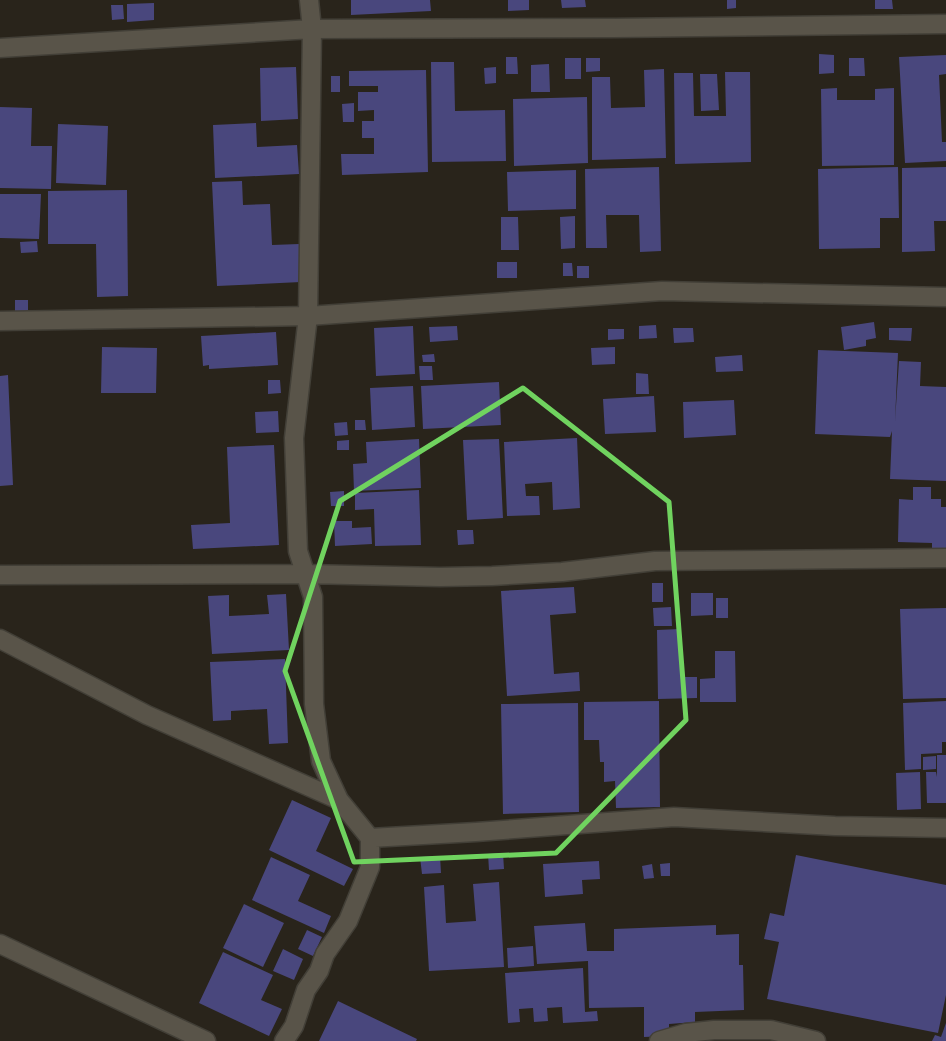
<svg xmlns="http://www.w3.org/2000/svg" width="946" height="1041" font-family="Raleway,sans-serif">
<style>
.building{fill:#49477d}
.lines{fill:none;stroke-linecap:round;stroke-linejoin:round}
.street-casing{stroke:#423f37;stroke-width:21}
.street{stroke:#595449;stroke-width:18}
.marked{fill:none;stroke:#70d35f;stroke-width:5;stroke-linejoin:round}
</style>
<rect width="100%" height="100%" fill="#29241b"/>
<path class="building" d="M351,0H430L431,11L351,15Z
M508,0H529V10L508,11Z
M561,0H585L586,7L562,8Z
M727,0H736V8L727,9Z
M875,0H892L893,9H875Z
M154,3V20L127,22V4Z
M111,5H123L124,19L112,20Z
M819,54L834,55V73L819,74Z
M946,55V74L939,75L942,142H946V161L905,163L899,57Z
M506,57H517L518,74H506Z
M565,58H581V79H565Z
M586,58H600V71L586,72Z
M849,58H864L865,76H849Z
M431,62H454L455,111L505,110L506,161L432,162Z
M549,64L550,92H531V65Z
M296,67L298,119L261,121L260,68Z
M496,67V83L485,84L484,68Z
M664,69L666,158L592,160V77H610L611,108L645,107L644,70Z
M426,70L428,172L342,175L341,154H374V138H362V121H374V110L358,111V92H378V86H349V71Z
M725,72H750L751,162L675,164L674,73H693L694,116H726Z
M700,74H717L719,110L701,111Z
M331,76H340V92H331Z
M837,88V100H875V89L894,88V165L822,166L821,89Z
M587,97L588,163L514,166L513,99Z
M354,103V122H343L342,104Z
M0,107L32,108L31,146H52L51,189L0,188Z
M256,123L257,147L297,145L299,174L215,178L213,125Z
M58,124L108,126L106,185L56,183Z
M659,167L661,251L640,252L639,215H606L607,248H586L585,169Z
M898,167L899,218H880V248L819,249L818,169Z
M946,167V221H934L935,251L902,252V168Z
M576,170V209L508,211L507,172Z
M242,181L243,205L270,204L272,245L299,244L301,282L217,286L212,182Z
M127,190L128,296L97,297L96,244H48V191Z
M0,194H41L39,239L0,238Z
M575,216V248L561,249L560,217Z
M501,217H518L519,250H501Z
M37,241L38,252L21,253L20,242Z
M497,262H517V278H497Z
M563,263H572L573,276H563Z
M577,266H589V278H577Z
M15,300H28V313H15Z
M874,322L876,338L866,340V346L844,350L841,327Z
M656,325L657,338L639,339V326Z
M413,326L415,374L376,376L374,328Z
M457,326L458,340L430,342L429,327Z
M673,328H693L694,342L674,343Z
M889,328H912L911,341L889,340Z
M608,329H624V339L608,340Z
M276,332L278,365L209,369V365L203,366L201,336Z
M102,347L157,348L156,393H101Z
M615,347V364L592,365L591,348Z
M818,350L898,353L895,421L899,361L921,362L920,386L946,387V481L890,479L892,431L890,437L815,434Z
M434,354L435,362H423L422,355Z
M742,355L743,371L716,372L715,357Z
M419,366H432L433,380H420Z
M636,373L648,374L649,394H636Z
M8,375L13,485L0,486V376Z
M268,380H280L281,393L268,394Z
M499,382L501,425L423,429L421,386Z
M413,386L415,427L372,430L370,388Z
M654,396L656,432L605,434L603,399Z
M734,400L736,435L684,438L683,402Z
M278,411L279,432L256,433L255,412Z
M355,420H365L366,430H355Z
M347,422L348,435L335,436L334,423Z
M577,438L580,508L553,510L552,482L525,484L526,496H539L540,515L507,516L504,442Z
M419,439L421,488L354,491L353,464L367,463L366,442Z
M499,439L503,518L467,520L463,440Z
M349,440V450H337V441Z
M274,445L279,545L193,549L191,525L230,523L227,447Z
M913,487H931V499H941V507H946V551H932V543L898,542L899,499L913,500Z
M419,490L421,545L375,546L374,509L355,510V493Z
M344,491V506H331L330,492Z
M334,521H352V528L371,527L372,544L335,546Z
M457,530H473L474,544L458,545Z
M652,583H663V602H652Z
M574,587L576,613L550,615L554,674L579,672L580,691L507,696L501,591Z
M691,593H713V615L691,616Z
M286,594L289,650L212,654L208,596L229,595V616L269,614L267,595Z
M716,598H728V618H716Z
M671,607L672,626H654L653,608Z
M946,608V698L903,699L900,609Z
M680,629L681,677H697V698L658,699L657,630Z
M715,651H735L736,702H700V679L715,678Z
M285,659L288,743L269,744L267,709L231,711V720L213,721L210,662Z
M659,701L660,807L616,808L615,781L604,782V762H600L599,740H584V702Z
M946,701V742H942V753L921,754V769L905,770L903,703Z
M578,703L579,812L503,814L501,704Z
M937,755H946V803H927L926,772H936L937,777Z
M936,756V769L923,770V757Z
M920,772L921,809L897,810L896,773Z
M292,800L331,818L316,851L353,869L344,886L269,850Z
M503,853L504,869L489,870L488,854Z
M796,855L946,885V995L938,1033L767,999L779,942L764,939L770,913L784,916Z
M440,856L441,873L422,874L420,857Z
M271,857L310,875L298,901L331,916L324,933L252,900Z
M599,861L600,879L582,880L583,894L545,897L543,864Z
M670,863V876H661L660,864Z
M652,864L654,878L644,879L642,866Z
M499,882L504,967L429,971L424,887L444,885L446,923L476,921L473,884Z
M244,904L284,923L263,967L223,948Z
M585,923L587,951H614V929L716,925V935L739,934V965H743L744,1010L695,1012V1022L669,1024V1036L644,1037V1007L589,1008L588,961L537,964L534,926Z
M307,930L322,937L313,956L298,949Z
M533,946L534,966L508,968L507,948Z
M283,949L303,959L294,980L273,971Z
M223,952L273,975L261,1000L282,1009L269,1036L199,1003Z
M583,968L585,1012L597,1011L598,1021L563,1023L562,1007L547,1008L548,1021L534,1022L533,1008L519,1009L520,1022L508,1023L505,973Z
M338,1001L417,1039L416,1041H319Z
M946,1023V1041H932L935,1035L941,1037Z"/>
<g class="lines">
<defs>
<path id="street" d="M0,48L312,29L615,28L946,24
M0,321L308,316L662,291L946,297
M0,575L306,574L440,577L492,576L562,572L655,561L946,558
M0,639L147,715L339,800
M370,838L476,832L674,817L835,826L946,828
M0,944L206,1041
M284,1041L294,1026L306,990L319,971L325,954L348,921L370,867V838L339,800L321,761L314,704L313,597L298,551L294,438L308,316L312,29L309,0
M659,1041L686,1033L714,1030H771L816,1041"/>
</defs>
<use href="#street" class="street-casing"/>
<use href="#street" class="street"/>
</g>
<path class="marked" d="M523,388L669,502L686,720L556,853L354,862L285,671L340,501Z"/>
</svg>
